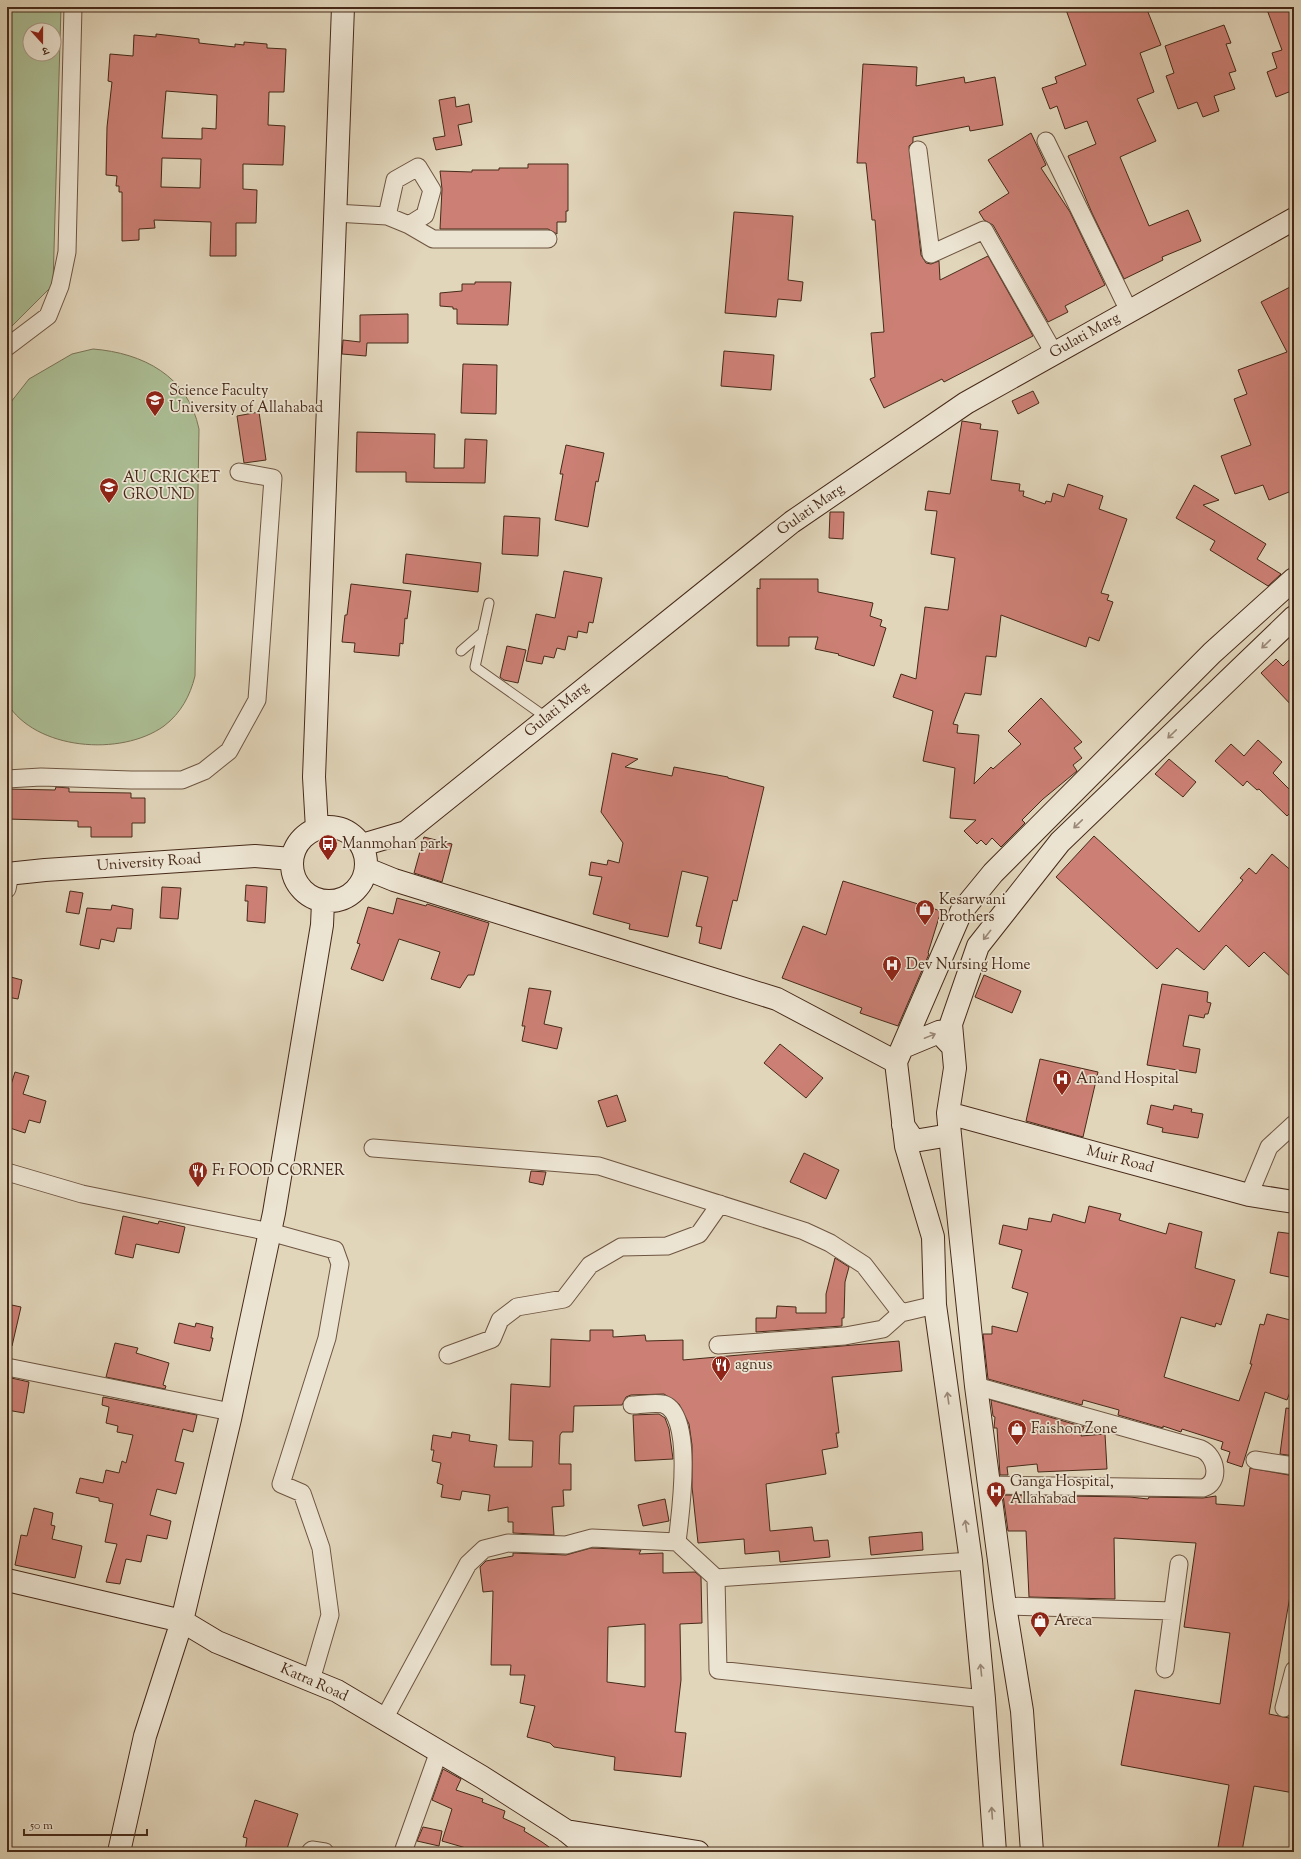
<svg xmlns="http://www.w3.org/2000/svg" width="1301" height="1859" font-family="'Sorts Mill Goudy','Noto Serif Devanagari',serif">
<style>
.green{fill:#acbe95;stroke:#7a7457;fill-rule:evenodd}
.building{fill:#cc8075;stroke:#472a19;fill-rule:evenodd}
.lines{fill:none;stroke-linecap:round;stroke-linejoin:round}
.lane-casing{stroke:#6e5541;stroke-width:11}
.street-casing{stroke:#6e5541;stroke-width:19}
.secondary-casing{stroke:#472a19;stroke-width:24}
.lane{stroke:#ece4d2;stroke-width:9}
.street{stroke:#ece4d2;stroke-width:17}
.secondary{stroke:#ece4d2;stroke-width:22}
.oneway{stroke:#9a8776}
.labels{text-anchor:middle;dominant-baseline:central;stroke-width:3.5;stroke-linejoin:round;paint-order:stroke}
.street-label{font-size:15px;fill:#472a19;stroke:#ece4d2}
.poi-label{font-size:15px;fill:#472a19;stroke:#ece4d2;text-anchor:start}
</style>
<rect width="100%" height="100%" fill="#e1d5ba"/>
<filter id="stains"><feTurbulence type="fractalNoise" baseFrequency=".005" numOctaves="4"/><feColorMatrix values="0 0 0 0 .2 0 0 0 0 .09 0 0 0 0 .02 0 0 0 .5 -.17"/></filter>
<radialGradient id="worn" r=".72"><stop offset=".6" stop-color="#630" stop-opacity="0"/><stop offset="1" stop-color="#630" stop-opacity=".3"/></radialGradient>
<path class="green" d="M7,7H61L53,285L7,331ZM30,30H54V54H30Z
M93,349C143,353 188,376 199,429L195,676C190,696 181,713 164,726C121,757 35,750 7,703V407L29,379L72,354Z"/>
<path class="building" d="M1065,7H1146L1161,45L1140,53L1154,92L1137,99L1156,141L1120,157L1149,226L1188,210L1201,241L1162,257L1163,260L1124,279L1092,213L1068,156L1096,144L1087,121L1065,129L1057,106L1050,109L1042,88L1057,83L1055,77L1086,65Z
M1266,7H1294V90L1276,97L1267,72L1277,68L1272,53L1282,50Z
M1224,25L1231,43L1226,44L1236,71L1229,73L1235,89L1214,96L1219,111L1203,117L1197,102L1178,109L1166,76L1174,73L1165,46Z
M156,34L199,39V43L235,47V44L244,45V42L267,44V48L286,49L284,92H269L268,125L285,126L283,165L243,164V189L257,190L256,223H236V256H210L211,222L154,220L155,228L139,229V240L122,241V192H119V186H116L117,176L106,175L107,127L112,82L108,81L110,54L133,56L134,35L156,37ZM166,91L217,95L216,129L202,128V139L162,138ZM162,158L201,159L200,188L161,187Z
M863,64L917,67L916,86L964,77L965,83L995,77L1003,125L970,131L969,126L913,137V142L909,146L921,255L926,263L931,264L939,261L940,280L988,256L1033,336L944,382L942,379L884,408L870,379L875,377L871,333L884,332L875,220H872L866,163H857Z
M455,97L456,107L469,104L472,122L458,125L462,145L436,150L433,138L445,136L439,100Z
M1031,133L1046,165L1041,168L1070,212L1105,285L1065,306L1068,312L1048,322L993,225L984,220L979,212L1009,193L988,160Z
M528,164H568V211H566V222H557V234L548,229H440L442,189L440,171L472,172V170H499V168H528Z
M734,212L793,216L788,280L803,282L801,301L778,299L776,317L725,313Z
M475,282H511L508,325L457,324V309H453V307L440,306V293L462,291V284H475Z
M1294,285V490L1269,500L1263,485L1235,494L1221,456L1251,445L1234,399L1247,394L1238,370L1287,352L1261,302Z
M408,314V343H367L366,356L342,354L343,340L360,342V315Z
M724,351L774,355L771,390L721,386Z
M463,364L497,365L496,414L461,413Z
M1033,391L1039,403L1018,414L1012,401Z
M259,412L266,460L244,463L237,416Z
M962,421L981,424L980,429L998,431L991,480L1020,484L1019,491H1024L1023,496L1045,504L1046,501L1051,502L1053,493L1064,497L1068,484L1103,496L1099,509L1127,519L1101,593L1109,595L1107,600L1113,602L1099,641L1089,637L1086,647L1001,615L996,657L986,656L981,695L965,693L953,724L958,725L957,733L979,735L974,784L991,767L993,769L1021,744L1008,731L1041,698L1082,742L1074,748L1082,758L1073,765L1077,771L1043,799L1022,820L1025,823L1001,847L992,838L986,845L981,840L977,844L964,831L976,820L950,818L955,768L923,761L933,711L893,697L901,674L916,679L925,607L948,610L955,558L931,554L937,511L925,510L928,491L950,494Z
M357,432L435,434L434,468H464L465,439L487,440L485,483L406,482V472H356Z
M566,445L604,453L598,482L596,481L588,527L555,520L563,474H560Z
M1194,485L1219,500L1203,505L1266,544L1257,559L1281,574L1268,586L1210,550L1215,541L1176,518Z
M830,512H844L843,539L829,538Z
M504,516L540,518L538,556L502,554Z
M406,554L481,563L478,592L403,583Z
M564,571L602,578L593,623L589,622L587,633L578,631L577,638L568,636L565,650L557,648L554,658L544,656L542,664L526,661L536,614L555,618Z
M760,579H818V592L873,603L870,616L882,620L880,626L886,628L874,666L838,655L839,654L815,649L818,637H789V646H757V588L760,589Z
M351,584L411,591L407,619L405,618L403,644L400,643L399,656L354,652L355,643L342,642L345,615H347Z
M507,646L526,650L518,683L504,680L500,677Z
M1294,655V708L1261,673L1276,659L1283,666Z
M1258,740L1282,762L1273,773L1294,794V809L1287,816L1259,789L1257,790L1247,781L1243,786L1215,761L1231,744L1244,756Z
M612,753L638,759L625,767L672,776L674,767L728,777V778L764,787L737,901L733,900L721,949L699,943L702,927L696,926L708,877L682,871L668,937L629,929L630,924L593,914L602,877L589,875L591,862L607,865L608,860L619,863L623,843L601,812Z
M1169,759L1196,782L1183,797L1155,774Z
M56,787L69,788V792L131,793V798H145V823H132V837H91V827H78V821L7,819V789L55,790Z
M1094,836L1199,932L1243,880L1240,878L1249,868L1256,874L1272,854L1294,873V980L1264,952L1249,967L1226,945L1204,970L1177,948L1157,969L1056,877Z
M424,837L452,844L442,882L414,873Z
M843,881L941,911L928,953L929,954L898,1026L860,1013L862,1008L782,978L803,926L826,935Z
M246,885L267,887L265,923L247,921L248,901H245Z
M162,887L181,888L178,919L160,918Z
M70,891L83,893L79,914L66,912Z
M397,898L426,906L427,904L489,923L474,975H468L460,988L431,979L440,952L399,939L383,981L351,969L360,944L357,943L368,907L393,914Z
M112,905L133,909L131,929L117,928L114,942L101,939L99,949L80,945L87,908L111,910Z
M984,975L1021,991L1012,1013L975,997Z
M7,976L22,980L18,999L7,997Z
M1162,984L1208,992L1207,1002L1211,1003L1208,1014H1205L1204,1018L1189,1015L1183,1046L1200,1049L1196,1073L1147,1065Z
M529,988L551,991L544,1024L562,1028L557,1049L522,1041L525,1026H522Z
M780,1044L823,1078L806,1098L764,1063Z
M1040,1059L1098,1072L1083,1137L1026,1121Z
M15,1072L29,1076L23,1094L46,1101L40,1123L29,1120L25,1133L7,1127V1090L9,1091Z
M617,1095L626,1121L607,1127L598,1101Z
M1151,1105L1173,1110L1174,1105L1192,1109L1191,1112L1203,1114L1198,1138L1162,1132L1163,1128L1147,1124Z
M804,1153L839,1170L826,1199L790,1182Z
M531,1171L546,1172L543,1185L529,1182Z
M1089,1206L1121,1214L1119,1220L1166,1234L1169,1223L1202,1232L1195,1268L1235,1280L1221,1325L1216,1323L1215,1327L1181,1317L1164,1377L1239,1401L1252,1364H1250L1260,1324L1264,1325L1267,1314L1294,1321V1381L1287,1400L1265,1392L1242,1467L1227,1462L1230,1452L1221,1449L1223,1442L1182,1429L1181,1432L1163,1426V1428L1118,1415L1119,1410L1083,1400L1082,1405L988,1379L983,1334H992V1326L1017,1332L1028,1293L1012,1288L1022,1250L999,1244L1003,1225L1027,1230L1029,1218L1051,1222L1053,1214L1085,1223Z
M123,1216L158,1224L159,1221L185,1227L179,1253L136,1244L133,1258L115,1254Z
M1278,1232L1294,1234V1278L1270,1273Z
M835,1258L849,1267L845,1282L844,1318H842V1326L756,1332V1318H776L777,1306L796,1307V1313H826V1294Z
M7,1304L21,1307L12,1346H7Z
M179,1323L195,1327L196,1323L213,1327L211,1338H213L210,1351L174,1343Z
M590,1330H613V1337L645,1335L646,1341L683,1340V1360L899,1341L902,1371L832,1377L839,1433H836L838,1447L822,1450L826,1474L766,1484L770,1531L812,1527L814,1541L828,1540L830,1557L780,1562L779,1551L745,1554L744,1539L698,1543L692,1487V1445L689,1424L679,1404L664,1394L631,1395L626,1397L622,1405L574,1406L573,1432H562L560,1435L559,1464H571V1490H563L564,1506L552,1507L554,1535L513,1533V1522H508V1507L488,1511L490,1495L462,1491L460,1500L441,1497L443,1485L437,1483L441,1463L432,1461L434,1450H431L433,1435L451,1438L452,1432L470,1435L469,1441L497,1445L494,1467H532L533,1441L509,1440L511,1384L550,1387L551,1339L590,1341Z
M115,1343L138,1348L136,1353L169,1363L163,1385L166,1386L165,1389L106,1377Z
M7,1377L29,1382L24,1413L7,1410Z
M103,1397L197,1415L193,1432L183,1429L175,1461L184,1463L176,1494L157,1489L150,1515L171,1521L167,1539L147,1535L141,1562L126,1559L120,1584L106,1582L117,1544L105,1542L113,1504L99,1501V1498L76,1493L80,1478L103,1483L106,1470L119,1473L122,1461L126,1463L133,1435L117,1432L118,1426L106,1423L109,1407L102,1405Z
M991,1400L1084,1427L1081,1436L1105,1434L1107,1469L1038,1472L1037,1464L1007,1467L1008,1475H1000L997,1428H994L995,1417L993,1416Z
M1286,1408L1294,1409V1456L1280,1454Z
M659,1414L665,1418L669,1429L673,1459L635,1461L633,1415Z
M1250,1468L1294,1476V1528L1291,1545L1294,1546V1574L1269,1714L1294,1719V1793L1254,1786L1242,1851L1218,1847L1229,1785L1121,1765L1135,1690L1220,1704L1230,1633L1184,1627L1196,1543L1114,1538L1115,1599L1029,1597L1026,1531H1008L1003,1495L1130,1497L1148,1499L1149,1497L1203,1498L1216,1496V1504L1244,1506Z
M665,1499L669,1521L643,1526L638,1505Z
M34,1508L53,1513L51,1525L55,1526L52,1539L82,1546L75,1578L15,1565L21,1535L27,1536Z
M922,1532L923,1550L871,1555L869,1537Z
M591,1548L641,1550L639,1554L663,1553V1573L695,1572L701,1577L702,1623L680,1624L681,1680L675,1732L686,1733L681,1777L614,1770L615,1757L554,1747L550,1743L527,1737L535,1706L520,1703L525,1675H510L511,1665H491L493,1591L483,1592L480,1567L486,1561L513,1556V1553L566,1555ZM645,1624V1687L607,1682L608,1627Z
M443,1769L461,1779L456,1790L483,1799L482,1802L505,1811L503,1818L525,1828L524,1831L542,1842L556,1852H465L466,1848L442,1841L452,1809L432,1800Z
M255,1800L298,1814L286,1852H245L247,1838L243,1837Z
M423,1827L442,1831L439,1846L417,1841Z"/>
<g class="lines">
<defs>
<path id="lane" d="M489,603L475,667L547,718
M461,651L483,632"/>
<path id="street" d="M1046,141L1129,311
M918,150L931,254L984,230L1054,353
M335,213L387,216L409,225L433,239H548
M387,216L395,180L418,167L432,190L425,215L409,225
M7,347L48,316L60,286L67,252L73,7
M7,779L41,777L131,780H182L204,771L229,751L257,700L273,478L239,472
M7,889L10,874
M373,1148L599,1166L804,1231L830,1243L864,1265L901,1313
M7,1172L82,1194L270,1232L335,1250L340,1264L327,1338L281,1484L302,1493L321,1548L330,1615L311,1680
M1249,1195L1269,1147L1294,1124
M718,1345L845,1336L883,1329L901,1313L935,1305
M448,1355L492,1339L500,1320L517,1307L564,1299L590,1265L621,1247L667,1246L699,1234L720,1204
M7,1367L231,1412
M976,1386L1201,1449C1217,1456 1221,1483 1203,1488L989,1485
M632,1405C641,1405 654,1402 663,1404C695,1413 680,1517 677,1542
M1255,1460L1294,1466
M971,1561L716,1578L718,1670L984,1699
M1005,1606L1173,1611
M1165,1669L1179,1564
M1284,1708L1294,1670
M384,1719L468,1564L484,1549L508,1543L566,1545L592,1538L677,1542L716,1578
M310,1852L312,1850L325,1852
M403,1852L439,1751"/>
<path id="secondary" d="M292 864a37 37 0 1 1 74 0a37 37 0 1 1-74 0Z
M317,829L314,777L343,7
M362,845L406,832L792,522L966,403L1294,219
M367,869L394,880L777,999L896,1062
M7,874L45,870L255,856L292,859
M903,1047L939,1032L953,1047
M948,1113L1249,1195L1294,1202
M903,1125L914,1141L950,1135
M7,1580L182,1621L217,1642L337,1691L482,1777L565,1830L592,1852
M566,1831L698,1852
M119,1852L145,1736L182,1621L230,1419L274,1213L322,925L323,902
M995,1852L984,1699L971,1561L935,1305L933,1237L906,1146L896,1062L961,912L993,873L1212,653L1294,579
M1032,1852L1022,1711L1005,1606L976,1386L950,1135L948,1113L955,1068L951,1024L978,946L1060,842L1294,617"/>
</defs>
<use href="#lane" class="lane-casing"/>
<use href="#street" class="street-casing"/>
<use href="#secondary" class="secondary-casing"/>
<use href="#lane" class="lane"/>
<use href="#street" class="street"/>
<use href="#secondary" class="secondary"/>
</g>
<defs><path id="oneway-shaft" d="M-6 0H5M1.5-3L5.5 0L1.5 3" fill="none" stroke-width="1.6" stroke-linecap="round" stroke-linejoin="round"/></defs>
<g class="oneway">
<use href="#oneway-shaft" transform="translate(1266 644) rotate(136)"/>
<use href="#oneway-shaft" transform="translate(1172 734) rotate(136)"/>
<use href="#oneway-shaft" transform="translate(1078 824) rotate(136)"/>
<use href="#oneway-shaft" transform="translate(987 935) rotate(128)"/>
<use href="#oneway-shaft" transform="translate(930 1036) rotate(-22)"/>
<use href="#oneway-shaft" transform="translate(948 1398) rotate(-98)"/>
<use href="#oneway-shaft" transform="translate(966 1526) rotate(-98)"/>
<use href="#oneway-shaft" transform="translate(981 1670) rotate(-96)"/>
<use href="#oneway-shaft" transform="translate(992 1813) rotate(-94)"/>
</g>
<defs>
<symbol id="university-pin" viewBox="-11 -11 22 30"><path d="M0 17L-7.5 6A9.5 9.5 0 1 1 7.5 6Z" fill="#8f2418" stroke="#ece4d2"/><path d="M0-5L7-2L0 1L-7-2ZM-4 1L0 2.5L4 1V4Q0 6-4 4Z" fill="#fff"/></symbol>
<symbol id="bus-pin" viewBox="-11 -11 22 30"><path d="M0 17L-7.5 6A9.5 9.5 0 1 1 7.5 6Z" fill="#8f2418" stroke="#ece4d2"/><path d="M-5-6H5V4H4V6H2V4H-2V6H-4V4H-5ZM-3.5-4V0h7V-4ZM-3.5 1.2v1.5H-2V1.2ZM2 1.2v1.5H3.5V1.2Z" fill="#fff"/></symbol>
<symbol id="shop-pin" viewBox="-11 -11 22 30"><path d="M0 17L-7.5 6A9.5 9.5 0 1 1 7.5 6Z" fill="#8f2418" stroke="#ece4d2"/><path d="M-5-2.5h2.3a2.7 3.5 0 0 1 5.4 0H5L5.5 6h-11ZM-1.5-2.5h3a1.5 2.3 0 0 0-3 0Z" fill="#fff"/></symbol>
<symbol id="hospital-pin" viewBox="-11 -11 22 30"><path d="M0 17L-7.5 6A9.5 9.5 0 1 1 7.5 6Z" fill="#8f2418" stroke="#ece4d2"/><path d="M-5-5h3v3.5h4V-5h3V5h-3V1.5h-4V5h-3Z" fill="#fff"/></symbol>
<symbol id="restaurant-pin" viewBox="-11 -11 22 30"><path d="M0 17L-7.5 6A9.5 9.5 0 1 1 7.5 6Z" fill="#8f2418" stroke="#ece4d2"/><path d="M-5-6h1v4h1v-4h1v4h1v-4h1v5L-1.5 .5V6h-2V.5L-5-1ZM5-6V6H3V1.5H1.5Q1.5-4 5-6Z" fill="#fff"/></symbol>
</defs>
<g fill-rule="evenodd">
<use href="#university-pin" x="144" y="389" width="22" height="30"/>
<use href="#university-pin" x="98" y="476" width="22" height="30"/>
<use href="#bus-pin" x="317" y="833" width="22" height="30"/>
<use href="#shop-pin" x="914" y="898" width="22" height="30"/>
<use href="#hospital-pin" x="881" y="954" width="22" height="30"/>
<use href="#hospital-pin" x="1051" y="1068" width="22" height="30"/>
<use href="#restaurant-pin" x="187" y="1160" width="22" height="30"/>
<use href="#restaurant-pin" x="710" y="1354" width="22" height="30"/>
<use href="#shop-pin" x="1006" y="1418" width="22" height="30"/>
<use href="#hospital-pin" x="985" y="1480" width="22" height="30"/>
<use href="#shop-pin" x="1029" y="1610" width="22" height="30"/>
</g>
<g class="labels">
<g class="street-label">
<text transform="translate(1085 336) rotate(-29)">Gulati Marg</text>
<text transform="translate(811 510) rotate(-35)">Gulati Marg</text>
<text transform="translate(557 710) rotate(-39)">Gulati Marg</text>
<text transform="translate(149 863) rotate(-4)">University Road</text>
<text transform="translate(1120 1160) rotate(15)">Muir Road</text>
<text transform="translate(314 1683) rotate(24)">Katra Road</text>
</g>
<g class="poi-label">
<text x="169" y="391">Science Faculty<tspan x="169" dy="17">University of Allahabad</tspan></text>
<text x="123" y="478">AU CRICKET<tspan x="123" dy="17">GROUND</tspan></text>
<text x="342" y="844">Manmohan park</text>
<text x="939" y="900">Kesarwani<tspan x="939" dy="17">Brothers</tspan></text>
<text x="906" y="965">Dev Nursing Home</text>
<text x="1076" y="1079">Anand Hospital</text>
<text x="212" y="1171">F1 FOOD CORNER</text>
<text x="735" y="1365">agnus</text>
<text x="1031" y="1429">Faishon Zone</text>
<text x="1010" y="1482">Ganga Hospital,<tspan x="1010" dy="17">Allahabad</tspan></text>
<text x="1054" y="1621">Areca</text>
</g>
</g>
<rect width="1301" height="1859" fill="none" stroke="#e1d5ba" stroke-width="24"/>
<rect x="8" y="8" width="1285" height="1843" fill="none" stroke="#472a19" stroke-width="2"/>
<rect x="12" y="12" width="1277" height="1835" fill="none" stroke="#472a19"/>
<g transform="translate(42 42) rotate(159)"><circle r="19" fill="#ece4d2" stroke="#aa9a88"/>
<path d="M0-3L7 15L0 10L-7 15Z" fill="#8f2418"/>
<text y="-6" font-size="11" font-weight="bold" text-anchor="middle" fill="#472a19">उ</text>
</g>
<path d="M24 1829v6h123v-6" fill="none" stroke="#472a19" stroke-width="2"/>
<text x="30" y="1829" font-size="12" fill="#472a19" stroke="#ece4d2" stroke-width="3" paint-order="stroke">50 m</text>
<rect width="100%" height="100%" filter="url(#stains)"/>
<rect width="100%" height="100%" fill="url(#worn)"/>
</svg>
